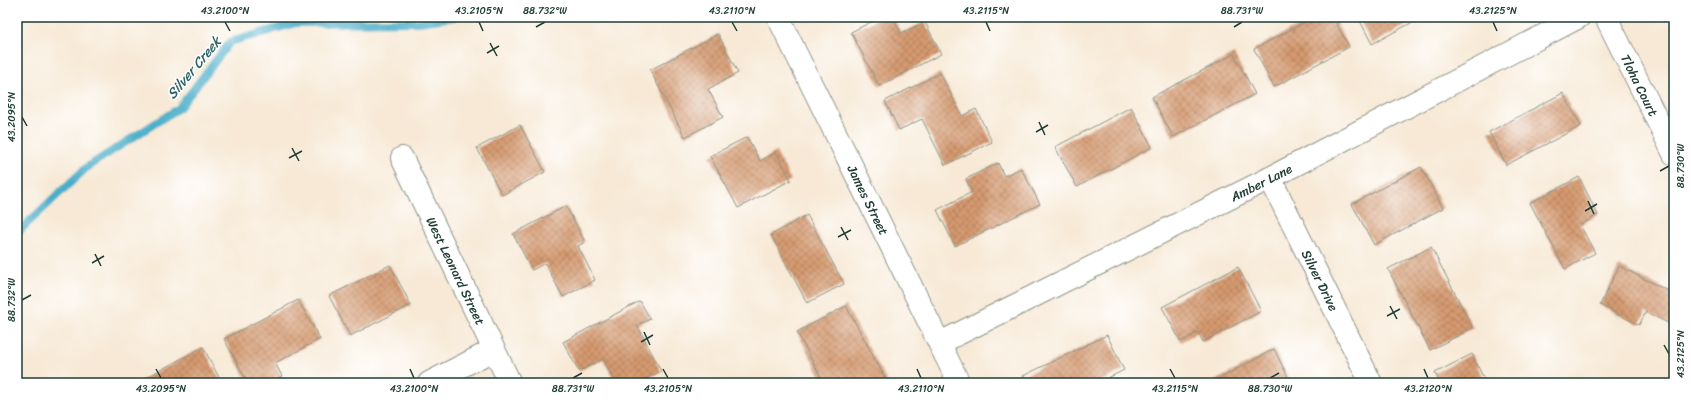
<svg xmlns="http://www.w3.org/2000/svg" width="1691" height="400" font-family="Sriracha,sans-serif">
<style>
.lines{fill:none;stroke-linecap:round;stroke-linejoin:round}
.stream{stroke:#4aadc9;stroke-width:8}
.building{fill:url(#building-cross-hatch)}
.minor-casing{stroke:#8b9385;stroke-width:24}
.minor{stroke:#fff;stroke-width:22}
.ticks{fill:none;stroke:#1f3d34;stroke-width:1.5}
.labels{text-anchor:middle;dominant-baseline:central;stroke-width:3;stroke-linejoin:round;paint-order:stroke}
.street-label{font-size:13px;fill:#1f3d34;stroke:#fff}
.water-label{font-size:14px;font-style:italic;fill:#2e6468;stroke:#fff}
.neatline{fill:none;stroke:#1f3d34;stroke-width:1.5}
.ticks-label{font-size:10px;text-anchor:middle;fill:#1f3d34}
</style>
<defs>
<pattern id="building-cross-hatch" width="8" height="8" patternUnits="userSpaceOnUse"><rect width="8" height="8" fill="#d69a70"/><path d="M0 0l8 8M0 8l8-8" fill="none" stroke="#ad7f5d"/></pattern>
</defs>
<rect width="100%" height="100%" fill="#fff"/>
<filter id="ink" filterUnits="userSpaceOnUse"><feTurbulence type="fractalNoise" baseFrequency=".025" numOctaves="2"/><feDisplacementMap in="SourceGraphic" scale="8" xChannelSelector="R" yChannelSelector="G"/><feConvolveMatrix kernelMatrix="1 2 1 2 8 2 1 2 1" color-interpolation-filters="sRGB"/></filter>
<filter id="wash" filterUnits="userSpaceOnUse"><feTurbulence type="fractalNoise" baseFrequency=".012" numOctaves="4" result="noise"/><feDisplacementMap in="SourceGraphic" scale="16" xChannelSelector="R" yChannelSelector="G"/><feGaussianBlur stdDeviation="0.9" result="paint"/><feColorMatrix in="noise" values="0 0 0 0 0 0 0 0 0 0 0 0 0 0 0 0 0 1.4 0 .05"/><feComposite in="paint" operator="in"/></filter>
<g filter="url(#wash)">
<rect width="100%" height="100%" fill="#f7e9d6"/>
<g class="lines">
<path class="stream" d="M17,233L87,167L179,108L230,42L296,23L419,22L454,17"/>
</g>
<g id="blocks">
<path class="building" d="M881,17H893L901,33L925,22L941,54L879,86L851,32Z
M1315,17H1333L1349,47L1274,87L1254,49Z
M1358,17H1422L1372,44Z
M718,34L738,73L708,89L723,117L685,137L650,70Z
M1234,54L1255,94L1173,137L1152,97Z
M940,73L962,116L976,109L992,142L945,165L922,119L899,130L885,101Z
M1563,93L1581,126L1506,165L1489,132Z
M1131,107L1152,147L1077,187L1055,147Z
M520,125L545,172L502,195L477,148Z
M747,137L760,161L776,152L791,180L738,208L710,156Z
M998,163L1004,176L1021,168L1040,204L955,246L937,210L972,192L966,179Z
M1421,167L1443,208L1374,245L1352,204Z
M1579,177L1598,215L1580,225L1595,253L1565,269L1530,203Z
M566,206L585,242L578,246L595,280L563,297L545,263L532,270L513,234Z
M807,215L844,284L807,303L771,235Z
M1431,247L1473,328L1430,350L1388,269Z
M390,265L411,305L350,336L329,296Z
M1619,266L1674,294V326L1646,312L1639,325L1600,305Z
M1238,267L1261,311L1203,342L1198,332L1181,342L1162,307Z
M298,300L320,339L275,363L282,376L269,383H248L224,339Z
M640,301L650,319L637,325L661,371L639,383H616L603,359L579,371L563,342Z
M846,306L888,383H848L847,380L841,383H824L797,332Z
M1107,335L1124,370L1098,383H1026L1023,376Z
M203,347L222,383H139L138,382Z
M1274,349L1291,383H1214L1213,382Z
M1472,354L1486,383H1440L1435,373Z"/>
</g>
</g>
<g filter="url(#ink)">
<use href="#blocks" fill-opacity="0" stroke="#8b9385" stroke-width="1"/>
<g class="lines">
<defs>
<g id="minor">
<path id="s1" d="M778,17L959,383"/>
<path id="s2" d="M1606,17L1674,154"/>
<path id="s3" d="M402,158L510,383"/>
<path id="s4" d="M1270,178L1371,383"/>
<path id="s5" d="M940,343L1270,178L1579,17"/>
<path d="M429,383L493,350"/>
</g>
</defs>
<use href="#minor" class="minor-casing"/>
<use href="#minor" class="minor"/>
</g>
</g>
<path class="ticks" d="M225,22L230,31M479,22L483,31M732,22L737,31M986,22L990,31M1493,22L1497,31M536,27L545,22M1234,27L1242,22M490,43L497,56M487,53L499,46M22,117L27,126M1039,122L1045,135M1036,132L1048,125M292,148L299,161M289,158L302,151M1660,171L1669,166M1588,201L1594,214M1585,211L1597,204M841,227L848,240M838,237L851,230M95,254L101,266M92,263L104,256M22,300L31,295M1390,306L1397,319M1387,316L1400,309M644,332L650,345M641,342L653,335M1664,345L1669,354M156,369L161,378M410,369L414,378M663,369L668,378M917,369L921,378M1170,369L1175,378M1424,369L1428,378M573,378L582,373M1270,378L1279,373"/>
<g class="labels">
<g class="street-label">
<text stroke="none"><textPath href="#s2" startOffset="76">Tloha Court</textPath></text>
<text stroke="none"><textPath href="#s5" startOffset="359">Amber Lane</textPath></text>
<text stroke="none"><textPath href="#s1" startOffset="204">James Street</textPath></text>
<text stroke="none"><textPath href="#s3" startOffset="125">West Leonard Street</textPath></text>
<text stroke="none"><textPath href="#s4" startOffset="114">Silver Drive</textPath></text>
</g>
<g class="water-label">
<text transform="translate(194 68) rotate(-50)">Silver Creek</text>
</g>
</g>
<rect width="1691" height="400" fill="none" stroke="#fff" stroke-width="44"/>
<rect x="22" y="22" width="1647" height="356" class="neatline"/>
<g class="ticks-label">
<text x="225" y="14">43.2100°N</text>
<text x="479" y="14">43.2105°N</text>
<text x="545" y="14">88.732°W</text>
<text x="732" y="14">43.2110°N</text>
<text x="986" y="14">43.2115°N</text>
<text x="1242" y="14">88.731°W</text>
<text x="1493" y="14">43.2125°N</text>
<text transform="translate(11 117) rotate(-90)" y="4">43.2095°N</text>
<text transform="translate(1680 166) rotate(-90)" y="4">88.730°W</text>
<text transform="translate(11 300) rotate(-90)" y="4">88.732°W</text>
<text transform="translate(1680 354) rotate(-90)" y="4">43.2125°N</text>
<text x="161" y="392">43.2095°N</text>
<text x="414" y="392">43.2100°N</text>
<text x="573" y="392">88.731°W</text>
<text x="668" y="392">43.2105°N</text>
<text x="921" y="392">43.2110°N</text>
<text x="1175" y="392">43.2115°N</text>
<text x="1270" y="392">88.730°W</text>
<text x="1428" y="392">43.2120°N</text>
</g>
</svg>
